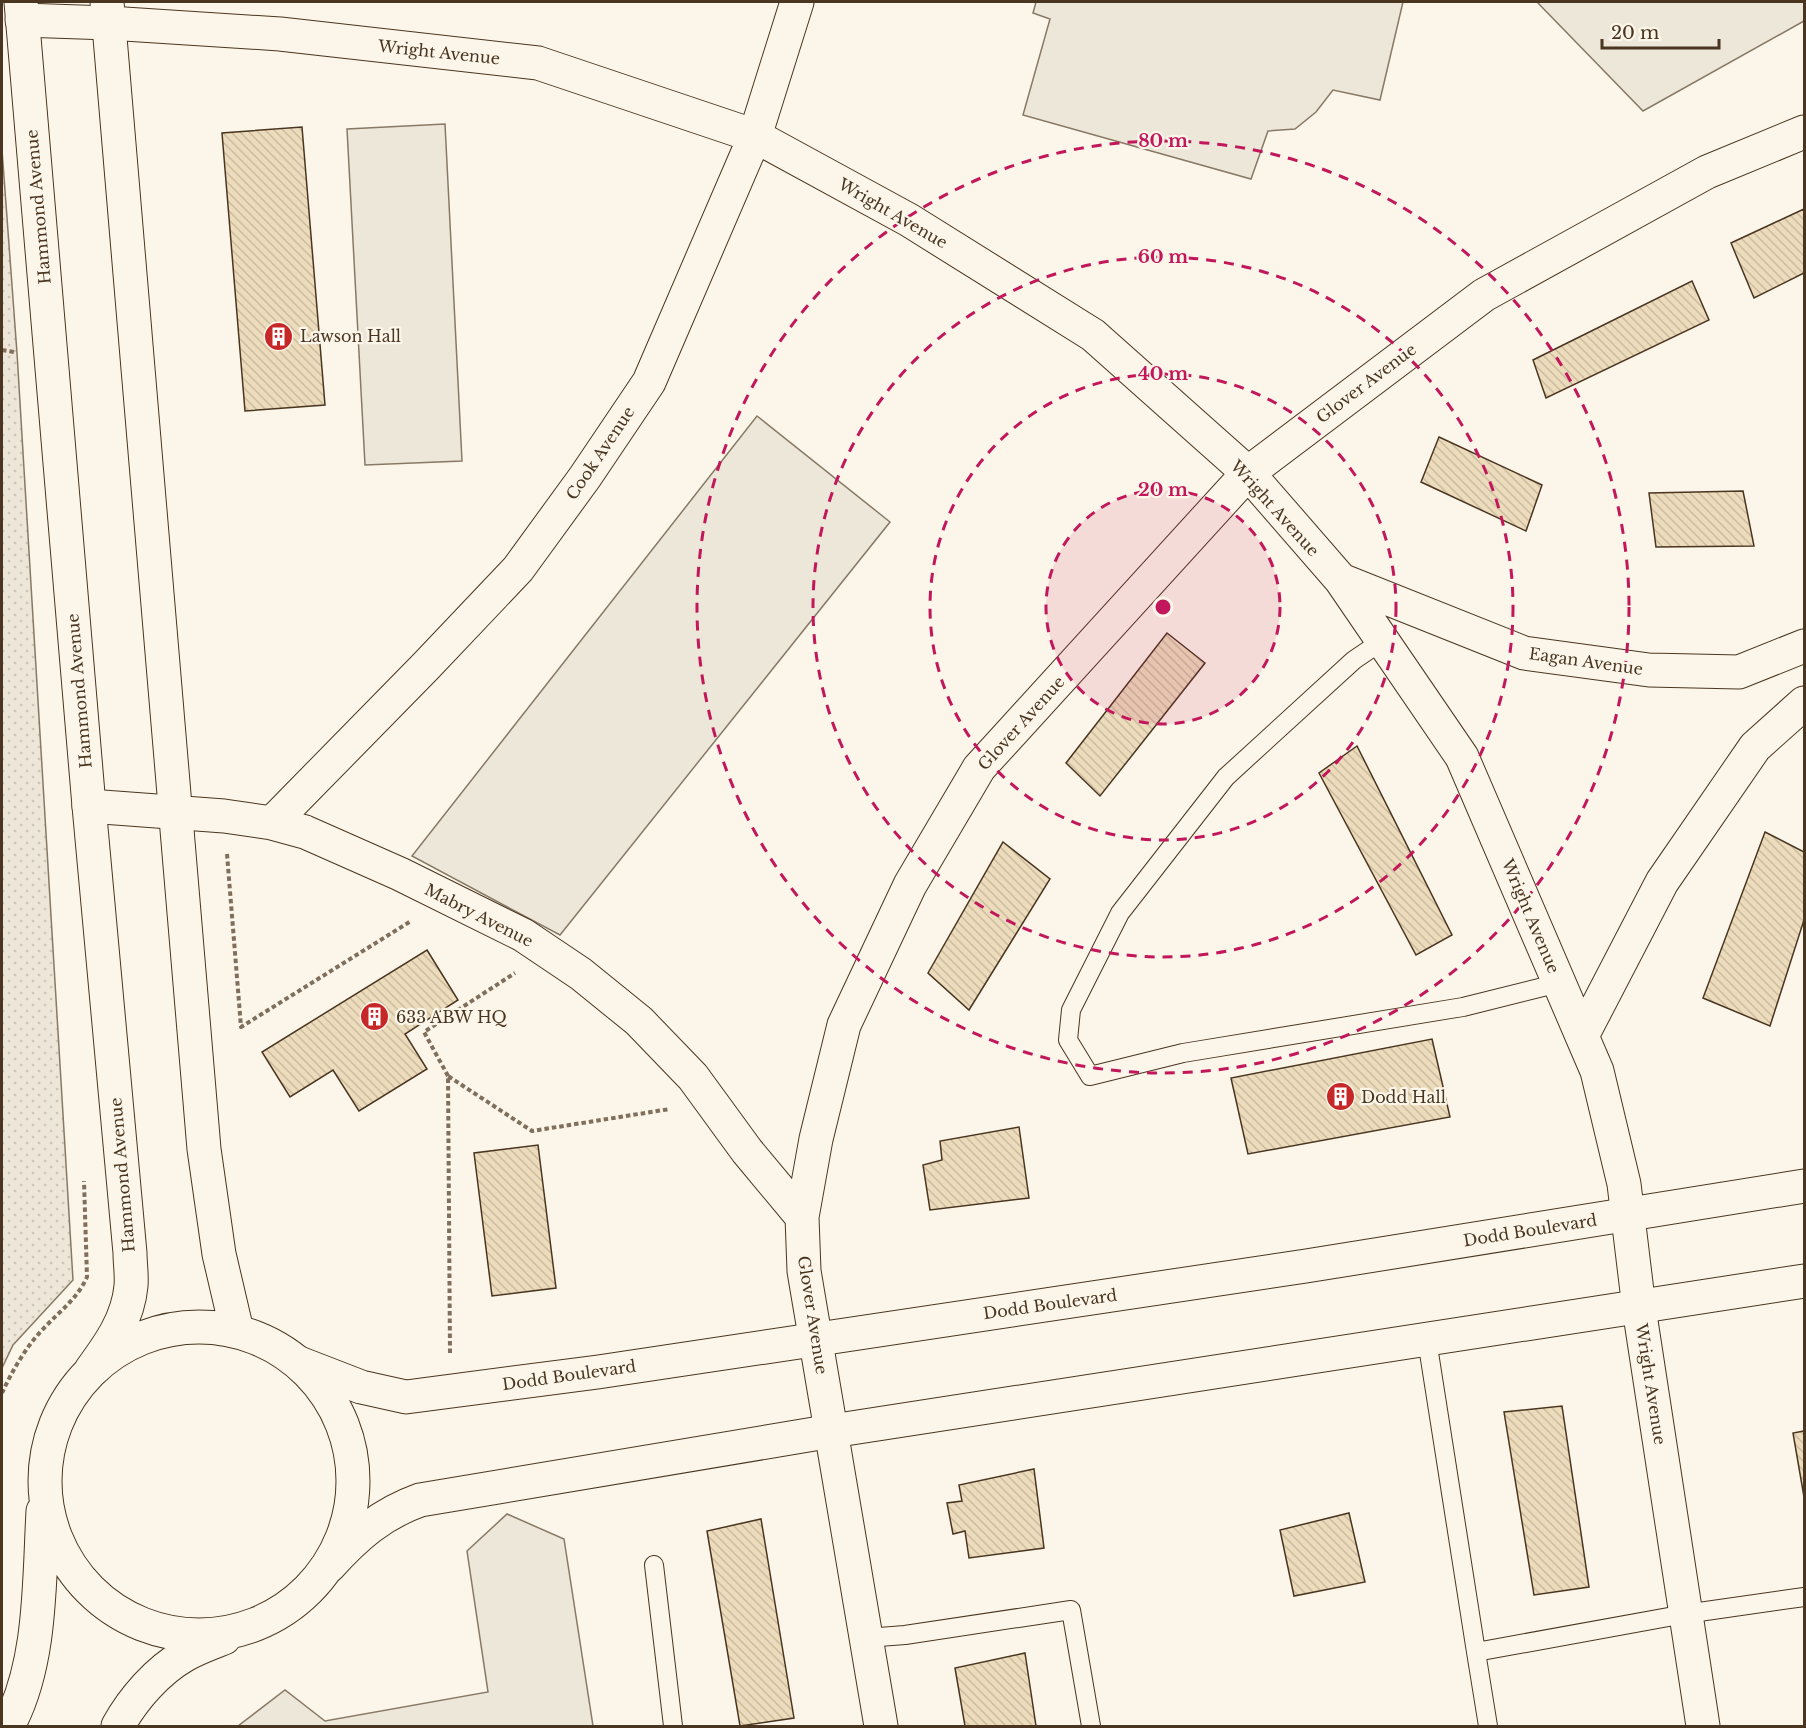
<svg xmlns="http://www.w3.org/2000/svg" width="1806" height="1728" font-family="'Libre Baskerville',serif">
<style>
.green{fill:url(#green-dots);stroke:#887966;stroke-width:1.5}
.parking{fill:#ede7d9;stroke:#887966;stroke-width:1.5}
.building{fill:url(#building-back-hatch);stroke:#4a3520;stroke-width:1.5}
.lines{fill:none;stroke-linecap:round;stroke-linejoin:round}
.service-casing{stroke:#4a3520;stroke-width:20}
.minor-casing{stroke:#4a3520;stroke-width:35}
.tertiary-casing{stroke:#4a3520;stroke-width:35}
.secondary-casing{stroke:#4a3520;stroke-width:35}
.path{stroke:#7f6f5c;stroke-width:4;stroke-dasharray:4.5 3;stroke-linecap:butt}
.service{stroke:#fbf6e9;stroke-width:18}
.minor{stroke:#fbf6e9;stroke-width:33}
.tertiary{stroke:#fbf6e9;stroke-width:33}
.secondary{stroke:#fbf6e9;stroke-width:33}
.ring{fill:none;stroke:#c2185b;stroke-width:3;stroke-dasharray:10 8}
.labels{text-anchor:middle;dominant-baseline:central;stroke-width:4.5;stroke-linejoin:round;paint-order:stroke}
.street-label{font-size:16px;fill:#4a3520;stroke:#fbf6e9}
.poi-label{font-size:16px;fill:#4a3520;stroke:#fbf6e9;text-anchor:start}
.centre{fill:#c2185b;stroke:#fbf6e9;stroke-width:3}
.ring-label{font-size:18px;text-anchor:middle;font-weight:bold;fill:#c2185b;stroke:#fbf6e9;stroke-width:4.5;stroke-linejoin:round;paint-order:stroke}
</style>
<defs>
<pattern id="green-dots" width="8" height="8" patternUnits="userSpaceOnUse" patternTransform="scale(1.5)"><rect width="8" height="8" fill="#ede6d9"/><path d="M2 2h.1M6 6h.1" fill="none" stroke="#cdc6ba" stroke-width="1.8" stroke-linecap="round"/></pattern>
<pattern id="building-back-hatch" width="6" height="6" patternUnits="userSpaceOnUse" patternTransform="scale(1.5)"><rect width="6" height="6" fill="#ecdcbc"/><path d="M-1 5l2 2M0 0l6 6M5-1l2 2" fill="none" stroke="#ccbda1"/></pattern>
</defs>
<rect width="100%" height="100%" fill="#fbf6e9"/>
<path class="green" d="M2,150L17,353L73,1280L13,1345L2,1368Z"/>
<path class="parking" d="M1036,2H1403L1380,100L1333,90L1316,112L1295,129L1268,131L1251,179L1023,115L1050,19L1033,13Z
M1537,2H1804V21L1643,111Z
M445,124L462,461L365,465L347,129Z
M757,416L890,522L560,935L412,856Z
M507,1514L564,1539L593,1726H238L285,1690L325,1721L488,1692L467,1551Z"/>
<path class="building" d="M302,127L325,405L245,411L222,133Z
M1804,209V273L1754,298L1731,243Z
M1692,281L1709,320L1546,398L1533,360Z
M1439,437L1542,485L1526,531L1421,482Z
M1743,491L1754,546L1656,547L1649,493Z
M1167,633L1205,663L1100,796L1066,763Z
M1357,746L1452,935L1416,955L1319,773Z
M1765,832L1804,852V920L1770,1026L1703,998Z
M1003,842L1050,879L969,1010L928,973Z
M427,950L458,1000L405,1034L427,1069L359,1111L333,1070L290,1097L262,1052Z
M1432,1039L1450,1117L1248,1154L1231,1078Z
M1019,1127L1029,1198L930,1210L923,1165L942,1160L940,1141Z
M538,1145L556,1288L492,1296L474,1153Z
M1562,1406L1589,1587L1534,1595L1504,1412Z
M1804,1431V1497L1793,1433Z
M1034,1469L1044,1548L969,1558L965,1531L953,1534L947,1503L962,1501L959,1485Z
M1349,1513L1365,1582L1294,1596L1280,1530Z
M761,1519L794,1718L740,1726L707,1531Z
M1025,1653L1036,1726H965L955,1668Z"/>
<g class="lines">
<defs>
<path id="service" d="M1382,641L1354,660L1226,777L1120,913L1071,1010L1068,1040L1090,1076L1183,1053L1463,1007L1559,983
M1427,1340L1476,1652L1685,1614L1804,1597
M654,1565L673,1726
M866,1638L905,1635L1071,1610L1091,1726
M1476,1652L1488,1726"/>
<path id="minor" d="M22,20L109,23L280,34L538,63L755,136L909,220L1093,335L1248,473L1341,580L1462,757L1597,1071L1624,1184L1639,1308L1703,1726
M1341,580L1524,653L1649,670L1739,672L1804,646
M89,806L224,816L272,823L305,832L400,874L523,935L581,974L639,1021L693,1077L747,1151L802,1217
M272,823L426,666L518,569L585,477L649,382L755,136L797,2
M1582,1036L1662,882L1755,747L1804,703
M881,1726L804,1271L802,1217L816,1139L844,1025L910,885L979,768L1248,473L1484,295L1707,172L1804,132"/>
<path id="tertiary" d="M299,1363L361,1387L406,1397L598,1372L1306,1266L1804,1186
M329,1566C356,1536 381,1514 420,1500L832,1431L1804,1281"/>
<path id="secondary" d="M21,2L89,806L130,1253C130,1264 132,1275 131,1286C128,1319 110,1344 91,1370
M107,2L204,1149L219,1254L237,1331
M45 1481a154 154 0 1 1 308 0a154 154 0 1 1-308 0Z
M8,1726C42,1664 39,1580 43,1511
M118,1726C133,1699 157,1671 185,1655C197,1648 211,1643 224,1638"/>
</defs>
<use href="#service" class="service-casing"/>
<use href="#minor" class="minor-casing"/>
<use href="#tertiary" class="tertiary-casing"/>
<use href="#secondary" class="secondary-casing"/>
<path class="path" d="M2,350L14,352
M227,854L241,1027L411,921
M448,1076L424,1032L515,973
M450,1353L448,1076L532,1131L670,1109
M2,1393C12,1371 27,1345 45,1327C61,1310 77,1299 87,1277L84,1181"/>
<use href="#service" class="service"/>
<use href="#minor" class="minor"/>
<use href="#tertiary" class="tertiary"/>
<use href="#secondary" class="secondary"/>
</g>
<circle cx="1163" cy="607" r="117" fill="#c2185b" fill-opacity=".12"/>
<g class="ring">
<circle cx="1163" cy="607" r="117"/>
<circle cx="1163" cy="607" r="233"/>
<circle cx="1163" cy="607" r="350"/>
<circle cx="1163" cy="607" r="466"/>
</g>
<defs>
<symbol id="building-disc" viewBox="-11 -11 22 22"><circle r="9.5" fill="#c62828" stroke="#fbf6e9"/><path d="M-4-6H4V6H1V3H-1V6H-4ZM-2.5-4.3h1.7v1.8h-1.7ZM.8-4.3h1.7v1.8H.8ZM-2.5-1h1.7V.8h-1.7ZM.8-1h1.7V.8H.8Z" fill="#fff"/></symbol>
</defs>
<g fill-rule="evenodd">
<use href="#building-disc" x="262" y="320" width="33" height="33"/>
<use href="#building-disc" x="358" y="1000" width="33" height="33"/>
<use href="#building-disc" x="1324" y="1080" width="33" height="33"/>
</g>
<g class="labels">
<g class="street-label">
<text transform="translate(439 52) rotate(6)">Wright Avenue</text>
<text transform="translate(38 207) rotate(-95)">Hammond Avenue</text>
<text transform="translate(893 213) rotate(30)">Wright Avenue</text>
<text transform="translate(1366 383) rotate(-37)">Glover Avenue</text>
<text transform="translate(600 453) rotate(-56)">Cook Avenue</text>
<text transform="translate(1275 508) rotate(48)">Wright Avenue</text>
<text transform="translate(1586 661) rotate(8)">Eagan Avenue</text>
<text transform="translate(79 691) rotate(-95)">Hammond Avenue</text>
<text transform="translate(1021 723) rotate(-48)">Glover Avenue</text>
<text transform="translate(479 915) rotate(27)">Mabry Avenue</text>
<text transform="translate(1531 916) rotate(67)">Wright Avenue</text>
<text transform="translate(122 1175) rotate(-95)">Hammond Avenue</text>
<text transform="translate(1530 1230) rotate(-9)">Dodd Boulevard</text>
<text transform="translate(1050 1304) rotate(-8)">Dodd Boulevard</text>
<text transform="translate(813 1315) rotate(81)">Glover Avenue</text>
<text transform="translate(569 1375) rotate(-8)">Dodd Boulevard</text>
<text transform="translate(1651 1384) rotate(81)">Wright Avenue</text>
</g>
<g class="poi-label">
<text x="300" y="336">Lawson Hall</text>
<text x="396" y="1017">633 ABW HQ</text>
<text x="1361" y="1097">Dodd Hall</text>
</g>
</g>
<circle cx="1163" cy="607" r="9" class="centre"/>
<g class="ring-label">
<text x="1163" y="147">80 m</text>
<text x="1163" y="263">60 m</text>
<text x="1163" y="380">40 m</text>
<text x="1163" y="496">20 m</text>
</g>
<rect width="1806" height="1728" fill="none" stroke="#4a3520" stroke-width="6"/>
<path d="M1602 39v9h117v-9" fill="none" stroke="#4a3520" stroke-width="3"/>
<text x="1611" y="39" font-size="18" fill="#4a3520" stroke="#fbf6e9" stroke-width="4.5" paint-order="stroke">20 m</text>
</svg>
